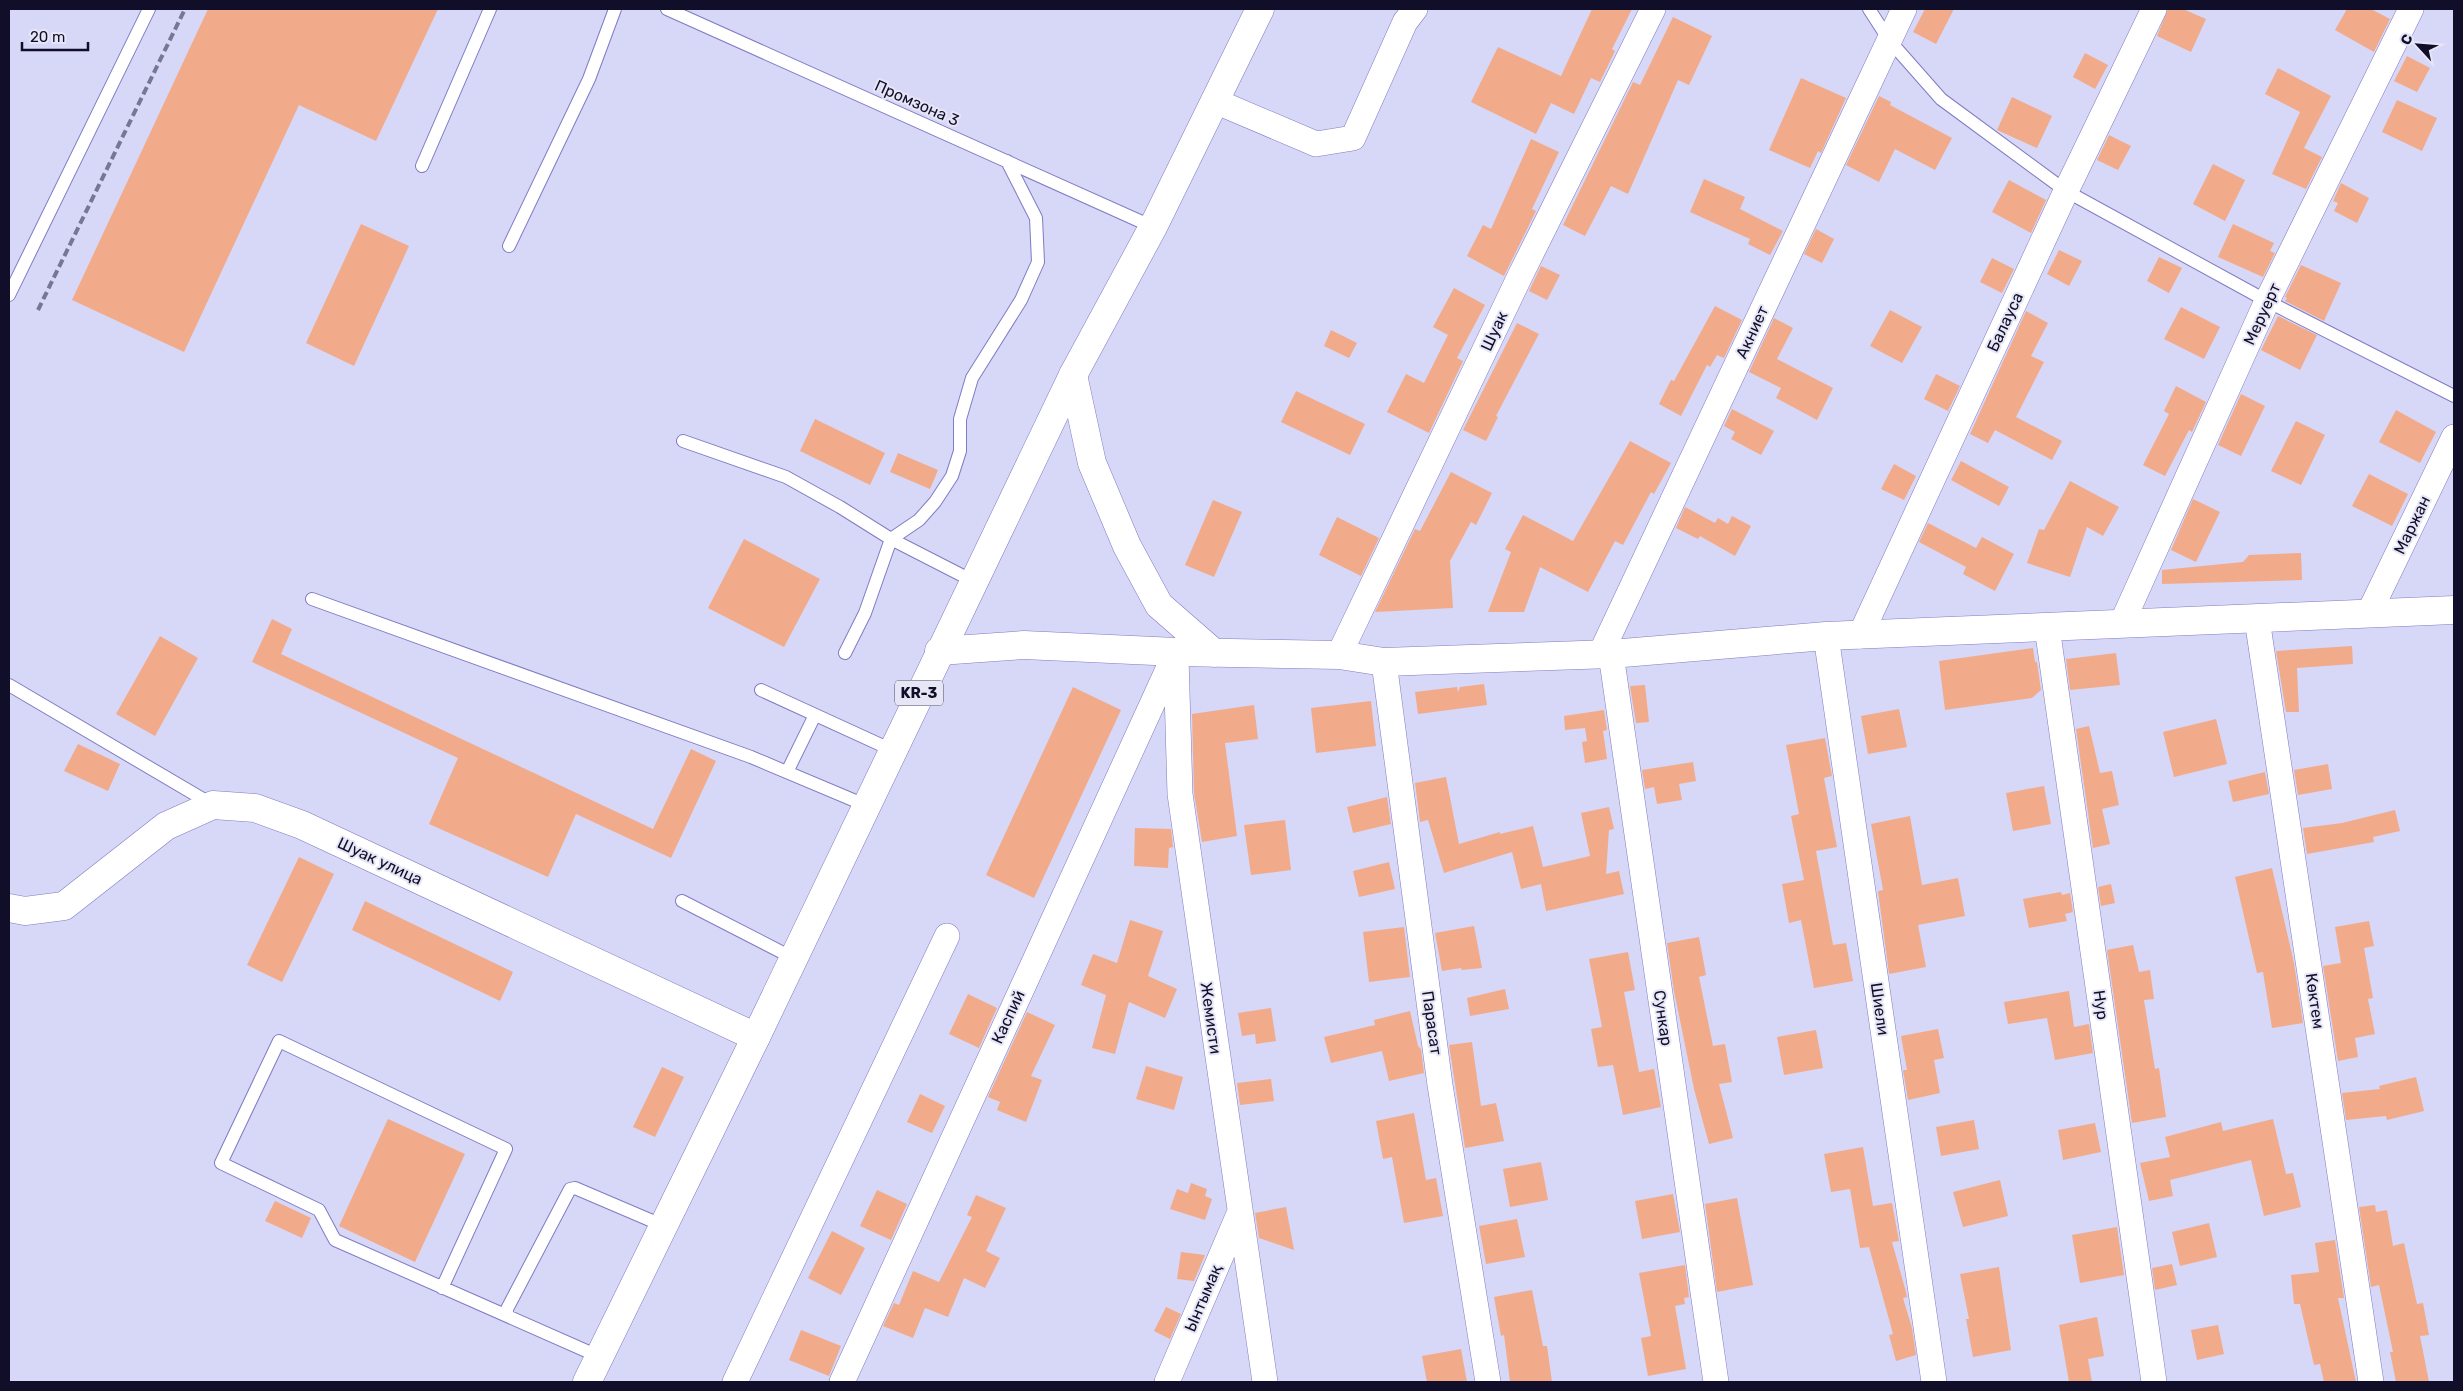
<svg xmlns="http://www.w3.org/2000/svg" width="2463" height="1391" font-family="Rubik,sans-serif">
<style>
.building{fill:#f2ab8a}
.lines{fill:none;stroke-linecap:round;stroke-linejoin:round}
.lane-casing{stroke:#807bc4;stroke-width:14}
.street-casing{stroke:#807bc4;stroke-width:26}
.secondary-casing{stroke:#807bc4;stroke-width:29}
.primary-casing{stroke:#807bc4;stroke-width:29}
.lane{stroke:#fff;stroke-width:12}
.street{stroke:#fff;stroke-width:25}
.secondary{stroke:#fff;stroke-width:28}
.primary{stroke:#fff;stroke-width:28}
.rail{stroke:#787694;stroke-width:4;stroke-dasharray:8 4;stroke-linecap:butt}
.labels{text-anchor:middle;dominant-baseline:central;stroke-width:4;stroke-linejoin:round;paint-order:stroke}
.shield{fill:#e6e6f6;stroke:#514f66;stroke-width:1}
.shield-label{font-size:15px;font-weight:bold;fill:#110e29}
.street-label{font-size:16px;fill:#110e29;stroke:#e6e6f6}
</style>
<rect width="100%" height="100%" fill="#d7d7f7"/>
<path class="building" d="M208,9H438L376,141L299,105L184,352L72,300Z
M1592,9H1632L1612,49L1615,51L1600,82L1591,78L1574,114L1551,103L1536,134L1471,102L1498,47L1561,76Z
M1925,9H1954L1936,44L1913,32Z
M2168,9H2183L2206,19L2191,52L2157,36Z
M2347,9H2371L2390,19L2374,52L2335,30Z
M1673,17L1712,36L1689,85L1678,80L1628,194L1611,186L1585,236L1563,225L1633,82L1640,85Z
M2085,53L2108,65L2095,89L2073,77Z
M2407,56L2430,68L2417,92L2394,81Z
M2278,68L2331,96L2304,148L2322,157L2306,189L2272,174L2300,112L2265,94Z
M1801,78L1846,98L1821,153L1818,151L1810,168L1769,150Z
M1879,96L1891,102L1890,105L1952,138L1935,170L1895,149L1879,182L1846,165Z
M2012,97L2052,116L2037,148L1997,130Z
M2397,100L2437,118L2422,151L2382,132Z
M2109,135L2131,146L2118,170L2097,160Z
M1531,139L1559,152L1532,209L1536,211L1504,276L1467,256L1483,225L1491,229Z
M2213,164L2245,180L2225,221L2193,204Z
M1704,179L1745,197L1740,209L1783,231L1770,255L1748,244L1750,239L1690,212Z
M2009,180L2046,200L2031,233L1992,212Z
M2341,183L2369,198L2357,223L2334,211L2338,203L2333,201Z
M361,224L409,246L354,366L306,343Z
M2233,224L2274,243L2270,251L2275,253L2263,277L2218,257Z
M1816,229L1834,239L1822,263L1804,254Z
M2059,250L2082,261L2069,286L2047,274Z
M2159,257L2182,268L2169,293L2147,281Z
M1992,258L2014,269L2002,293L1980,282Z
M2301,265L2341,283L2324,321L2285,301L2287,298L2285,297Z
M1541,266L1560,275L1547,300L1529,291Z
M1454,288L1485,305L1457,358L1463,361L1429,433L1387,412L1406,374L1424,383L1448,335L1433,327Z
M1715,306L1742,320L1724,358L1717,355L1710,367L1707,365L1681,416L1659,404L1671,380L1674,381Z
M2181,307L2220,327L2204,359L2164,339Z
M1890,310L1922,327L1902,363L1870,346Z
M2026,311L2048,323L2031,356L2044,362L2016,417L2062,441L2052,460L1995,430L1988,443L1970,434Z
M2278,316L2317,335L2300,370L2261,350Z
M1774,318L1793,328L1777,359L1833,388L1817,420L1776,398L1781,388L1749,372Z
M1517,323L1539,334L1496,416L1498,417L1486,441L1463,430Z
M1331,330L1357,343L1349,358L1324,346Z
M1936,374L1960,386L1948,411L1924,399Z
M2176,386L2206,402L2192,432L2189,430L2165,476L2143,465L2169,414L2164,411Z
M1296,391L1365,424L1350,455L1281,422Z
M2241,394L2265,406L2241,456L2218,445Z
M1732,409L1774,431L1761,455L1731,439L1735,432L1724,426Z
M2396,410L2436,432L2420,463L2379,442Z
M815,419L885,453L870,485L800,451Z
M2296,421L2325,435L2301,485L2271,471Z
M1630,441L1671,463L1654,494L1651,492L1623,545L1615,541L1588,592L1540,567L1524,612H1488L1511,552L1505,549L1523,515L1573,541Z
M898,453L938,470L930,489L890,472Z
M1961,461L2009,487L1999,506L1951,480Z
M1894,464L1916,476L1904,500L1881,489Z
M1451,472L1492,493L1476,525L1471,522L1450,561L1453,608L1375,612L1415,529L1420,531Z
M2369,474L2408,494L2392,526L2352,506Z
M2070,481L2119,507L2103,536L2087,527L2070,577L2027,563L2039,529L2044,530Z
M2193,499L2220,512L2196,562L2171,550Z
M1213,500L1242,512L1214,577L1185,565Z
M1685,507L1715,523L1718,518L1728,524L1732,516L1751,526L1735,556L1700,536L1698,539L1676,528Z
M1337,517L1379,538L1361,576L1319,555Z
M1928,523L1976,548L1982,537L2014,554L1995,591L1963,574L1966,567L1919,542Z
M744,539L820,579L784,647L708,608Z
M2301,553L2302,580L2162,584V570L2243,562L2249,555Z
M272,619L292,629L281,654L653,829L691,749L716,761L671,858L576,814L548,877L429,824L458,758L252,662Z
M160,636L198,658L155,736L116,714Z
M2352,646L2353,664L2297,668L2299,712H2286L2276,651Z
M2033,648L2035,662H2037L2041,690L2032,698L1945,710L1939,661Z
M2116,653L2120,685L2070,690L2066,659Z
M1484,684L1487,705L1418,714L1415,692L1457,687L1458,692L1460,687Z
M1645,685L1649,722L1636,723L1630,686Z
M1073,687L1121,710L1034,898L986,875Z
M1371,701L1376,746L1316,753L1311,708Z
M1254,705L1258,739L1225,743L1237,836L1202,842L1194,793L1192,714Z
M1899,709L1907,747L1868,754L1861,716Z
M1604,710L1607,730L1603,731L1607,759L1585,763L1582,742L1587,741L1585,728L1565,730L1564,716Z
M2216,719L2227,764L2174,777L2163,732Z
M2089,726L2100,773L2112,771L2119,805L2102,809L2110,844L2093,848L2076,729Z
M1825,738L1832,776L1824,778L1837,847L1816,851L1833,945L1846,943L1853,981L1814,988L1801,920L1789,923L1782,884L1804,880L1791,816L1799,814L1786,745Z
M78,744L120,764L108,791L64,771Z
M1693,762L1696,781L1679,784L1682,800L1657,804L1654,787L1645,789L1642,770Z
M2328,764L2332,789L2298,795L2294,770Z
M2265,772L2269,794L2233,802L2228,781Z
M1446,777L1459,844L1500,832V834L1533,826L1543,867L1590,856L1581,813L1609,807L1614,829L1609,830L1606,874L1619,871L1624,894L1546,911L1541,884L1521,889L1512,852L1444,873L1428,820L1420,822L1415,783Z
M2044,786L2051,824L2013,831L2006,793Z
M1387,797L1391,824L1353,833L1347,807Z
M2395,810L2400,831L2373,837L2374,842L2307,854L2303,828L2342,823Z
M1910,816L1922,885L1958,878L1965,916L1918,925L1926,967L1889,974L1878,891L1883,890L1871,824Z
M1285,820L1291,870L1251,875L1244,825Z
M1135,828L1171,829L1173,847L1169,848L1168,868L1134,866Z
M299,857L334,874L282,982L247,965Z
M1389,862L1395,889L1359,897L1353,871Z
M2272,868L2294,963L2303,1023L2272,1028L2263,972L2257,973L2235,877Z
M2111,884L2115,903L2101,906L2098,887Z
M2061,892L2062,895L2070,893L2073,912L2065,914L2067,921L2029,928L2023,899Z
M365,901L513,972L500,1001L352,930Z
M1130,920L1163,931L1148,976L1177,989L1165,1018L1129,1002L1115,1054L1092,1048L1106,995L1081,985L1093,954L1117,963Z
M2369,921L2374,946L2364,948L2373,998L2368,999L2375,1034L2355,1038L2358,1057L2338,1061L2323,966L2341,963L2335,927Z
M1474,926L1482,968L1462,970L1461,968L1442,971L1435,933Z
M1404,927L1410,977L1369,982L1363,932Z
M1699,937L1706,975L1699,977L1713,1046L1725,1044L1732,1082L1719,1084L1733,1138L1709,1144L1694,1089L1674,991L1667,943Z
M2133,945L2139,972L2150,970L2154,999L2144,1000L2155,1069L2159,1068L2166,1117L2132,1123L2107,950Z
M1628,952L1635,990L1624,992L1639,1072L1654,1069L1661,1107L1623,1115L1613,1065L1598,1067L1591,1029L1602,1027L1589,959Z
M1505,989L1509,1009L1470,1016L1467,998Z
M2069,991L2074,1027L2089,1024L2093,1053L2055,1060L2047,1018L2008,1024L2004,1002Z
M968,994L997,1008L979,1048L949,1034Z
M1271,1008L1276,1041L1256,1044L1255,1034L1242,1036L1238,1013Z
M1410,1011L1418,1046L1421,1049L1424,1073L1389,1081L1382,1051L1331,1063L1324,1037L1375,1025L1374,1020Z
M1027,1012L1055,1025L1031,1076L1042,1080L1026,1122L997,1110L1000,1102L988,1097Z
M1938,1029L1944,1058L1934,1060L1940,1093L1908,1100L1903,1070H1907L1901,1036Z
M1816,1030L1823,1068L1784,1075L1777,1037Z
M1472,1042L1481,1106L1496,1103L1504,1141L1465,1148L1449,1045Z
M1146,1066L1183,1077L1174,1110L1136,1099Z
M662,1067L684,1077L655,1137L633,1127Z
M2416,1077L2424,1111L2387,1120L2386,1116L2346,1120L2342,1093L2380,1089L2379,1086Z
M1271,1079L1274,1101L1240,1105L1237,1083Z
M920,1094L945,1106L932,1133L907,1122Z
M1414,1113L1426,1180L1436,1178L1443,1216L1404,1223L1392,1157L1383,1159L1376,1121Z
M388,1119L465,1154L415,1262L339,1226Z
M2273,1119L2286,1174L2293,1173L2301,1207L2264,1216L2251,1160L2170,1180L2173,1196L2149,1201L2140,1163L2170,1157L2165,1137L2221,1122L2223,1131Z
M1974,1120L1979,1149L1941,1156L1936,1127Z
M2095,1123L2101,1152L2063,1160L2058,1130Z
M1863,1147L1873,1206L1892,1203L1899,1241L1892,1242L1906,1292L1907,1297L1903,1298L1912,1328L1916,1355L1896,1361L1889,1335L1893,1334L1869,1247L1860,1248L1850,1189L1831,1192L1824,1154Z
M1541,1162L1548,1200L1510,1207L1503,1169Z
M2000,1180L2008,1216L1963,1227L1953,1192Z
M1191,1183L1207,1189L1205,1196L1212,1199L1205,1220L1170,1209L1177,1189L1188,1193Z
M877,1190L907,1204L891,1240L860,1226Z
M1673,1194L1680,1232L1642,1239L1635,1201Z
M976,1195L1006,1208L986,1251L1000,1258L985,1288L964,1278L948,1317L925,1308L913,1338L883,1326L894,1303L899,1305L913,1271L939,1282L972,1217L967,1215Z
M1737,1198L1753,1285L1717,1292L1705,1204Z
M275,1201L311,1218L302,1238L265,1221Z
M2375,1205L2376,1212L2387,1210L2393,1246L2404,1243L2417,1304L2423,1303L2429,1335L2420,1336L2429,1382H2396L2390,1352H2393L2379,1285L2371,1287L2359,1207Z
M1286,1207L1294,1250L1259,1238L1255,1213Z
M1517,1219L1525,1257L1486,1264L1479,1226Z
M2209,1223L2217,1257L2180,1266L2172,1232Z
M2117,1227L2124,1275L2080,1283L2072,1235Z
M832,1231L865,1248L841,1295L808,1278Z
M2335,1240L2344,1298H2338L2356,1382H2324L2320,1364L2314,1365L2300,1304H2294L2291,1275L2319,1272L2315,1243Z
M1181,1252L1205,1255L1194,1281L1177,1279Z
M2172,1264L2177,1285L2155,1290L2152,1268Z
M1685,1265L1689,1297L1684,1298L1685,1304L1675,1306L1686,1369L1648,1376L1641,1338L1651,1336L1639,1273Z
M1999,1267L2011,1350L1973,1357L1966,1319H1969L1960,1274Z
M1532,1290L1543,1346H1547L1552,1382H1510L1504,1335L1501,1336L1494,1297Z
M1166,1307L1181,1314L1170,1339L1154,1331Z
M2097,1317L2104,1356L2088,1359L2092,1382H2069L2059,1325Z
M2218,1325L2224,1354L2197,1360L2191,1330Z
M801,1330L841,1346L829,1376L789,1360Z
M1461,1349L1467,1382H1427L1422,1356Z"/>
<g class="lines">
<defs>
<path id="lane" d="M667,9L1153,227
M1869,9L1889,40L1941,99L2066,191L2267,301L2454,396
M422,166L490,9
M509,246L589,79L615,9
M9,295L149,9
M683,441L786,477L840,507L891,539L973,581
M312,599L751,757L865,805
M845,653L865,613L891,539L919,520L935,502L952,476L960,451V419L972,378L1021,300L1038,262L1036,218L1007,161
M9,685L213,805
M761,690L892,750
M787,772L815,715
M682,901L793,958
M442,1288L506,1149L279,1041L221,1163L319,1210L335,1240L600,1357
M507,1315V1309L570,1189L575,1188L664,1226"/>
<path id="street" d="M1215,101L1316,144L1353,138L1405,22L1415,9
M2369,613L2454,437
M2257,619L2371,1382
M2122,623L2267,301L2411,9
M2047,627L2154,1382
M1826,636L1934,1382
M1860,636L2066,191L2154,9
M1611,654L1716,1382
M1339,655L1520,276L1653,9
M1600,655L1904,9
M1176,657L1180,794L1265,1382
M1384,662L1440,1085L1488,1382
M735,1382L947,936
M842,1382L1176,652
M1167,1382L1239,1214"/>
<path id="secondary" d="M1073,375L1092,463L1127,546L1159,605L1214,653
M939,651L1024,645L1176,652L1339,655L1384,662L1611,654L1826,636L2454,610
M9,908L25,911L64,906L166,826L213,805L255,808L302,825L756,1037"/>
<path id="primary" d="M587,1382L756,1037L1073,375L1153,227L1260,9"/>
</defs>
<use href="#lane" class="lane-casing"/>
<use href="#street" class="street-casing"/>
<use href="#secondary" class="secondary-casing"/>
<use href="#primary" class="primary-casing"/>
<use href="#lane" class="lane"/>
<use href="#street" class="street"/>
<use href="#secondary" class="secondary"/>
<use href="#primary" class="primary"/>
<path class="rail" d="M38,310L185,9"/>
</g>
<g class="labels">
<rect class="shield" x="895" y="680.5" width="48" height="25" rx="4"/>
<g class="shield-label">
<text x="919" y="693">KR-3</text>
</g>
<g class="street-label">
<text transform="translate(917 103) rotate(24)">Промзона 3</text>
<text transform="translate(2262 314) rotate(-65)">Меруерт</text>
<text transform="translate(2005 322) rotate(-65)">Балауса</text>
<text transform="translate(1494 331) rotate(-65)">Шуак</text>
<text transform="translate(1752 332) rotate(-65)">Акниет</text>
<text transform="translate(2412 525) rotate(-64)">Маржан</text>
<text transform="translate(380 861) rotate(25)">Шуак улица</text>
<text transform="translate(2315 1001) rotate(82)">Көктем</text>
<text transform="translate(2101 1005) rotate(82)">Нур</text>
<text transform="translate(1880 1009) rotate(82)">Шиели</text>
<text transform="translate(1008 1017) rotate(-65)">Каспий</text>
<text transform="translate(1211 1018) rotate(82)">Жемисти</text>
<text transform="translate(1663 1018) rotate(82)">Сункар</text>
<text transform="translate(1432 1023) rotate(82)">Парасат</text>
<text transform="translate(1203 1298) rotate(-67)">Ынтымақ</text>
</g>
</g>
<rect width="2463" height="1391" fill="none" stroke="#110e29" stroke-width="20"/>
<g transform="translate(2418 45) rotate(296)" stroke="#e6e6f6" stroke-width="4" paint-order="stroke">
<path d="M0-4L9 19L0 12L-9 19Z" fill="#110e29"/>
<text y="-8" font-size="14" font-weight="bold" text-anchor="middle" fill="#110e29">С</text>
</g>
<path d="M22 42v8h66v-8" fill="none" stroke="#110e29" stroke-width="2.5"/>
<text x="30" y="42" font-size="15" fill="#110e29" stroke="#e6e6f6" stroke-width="4" paint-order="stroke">20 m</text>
</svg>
